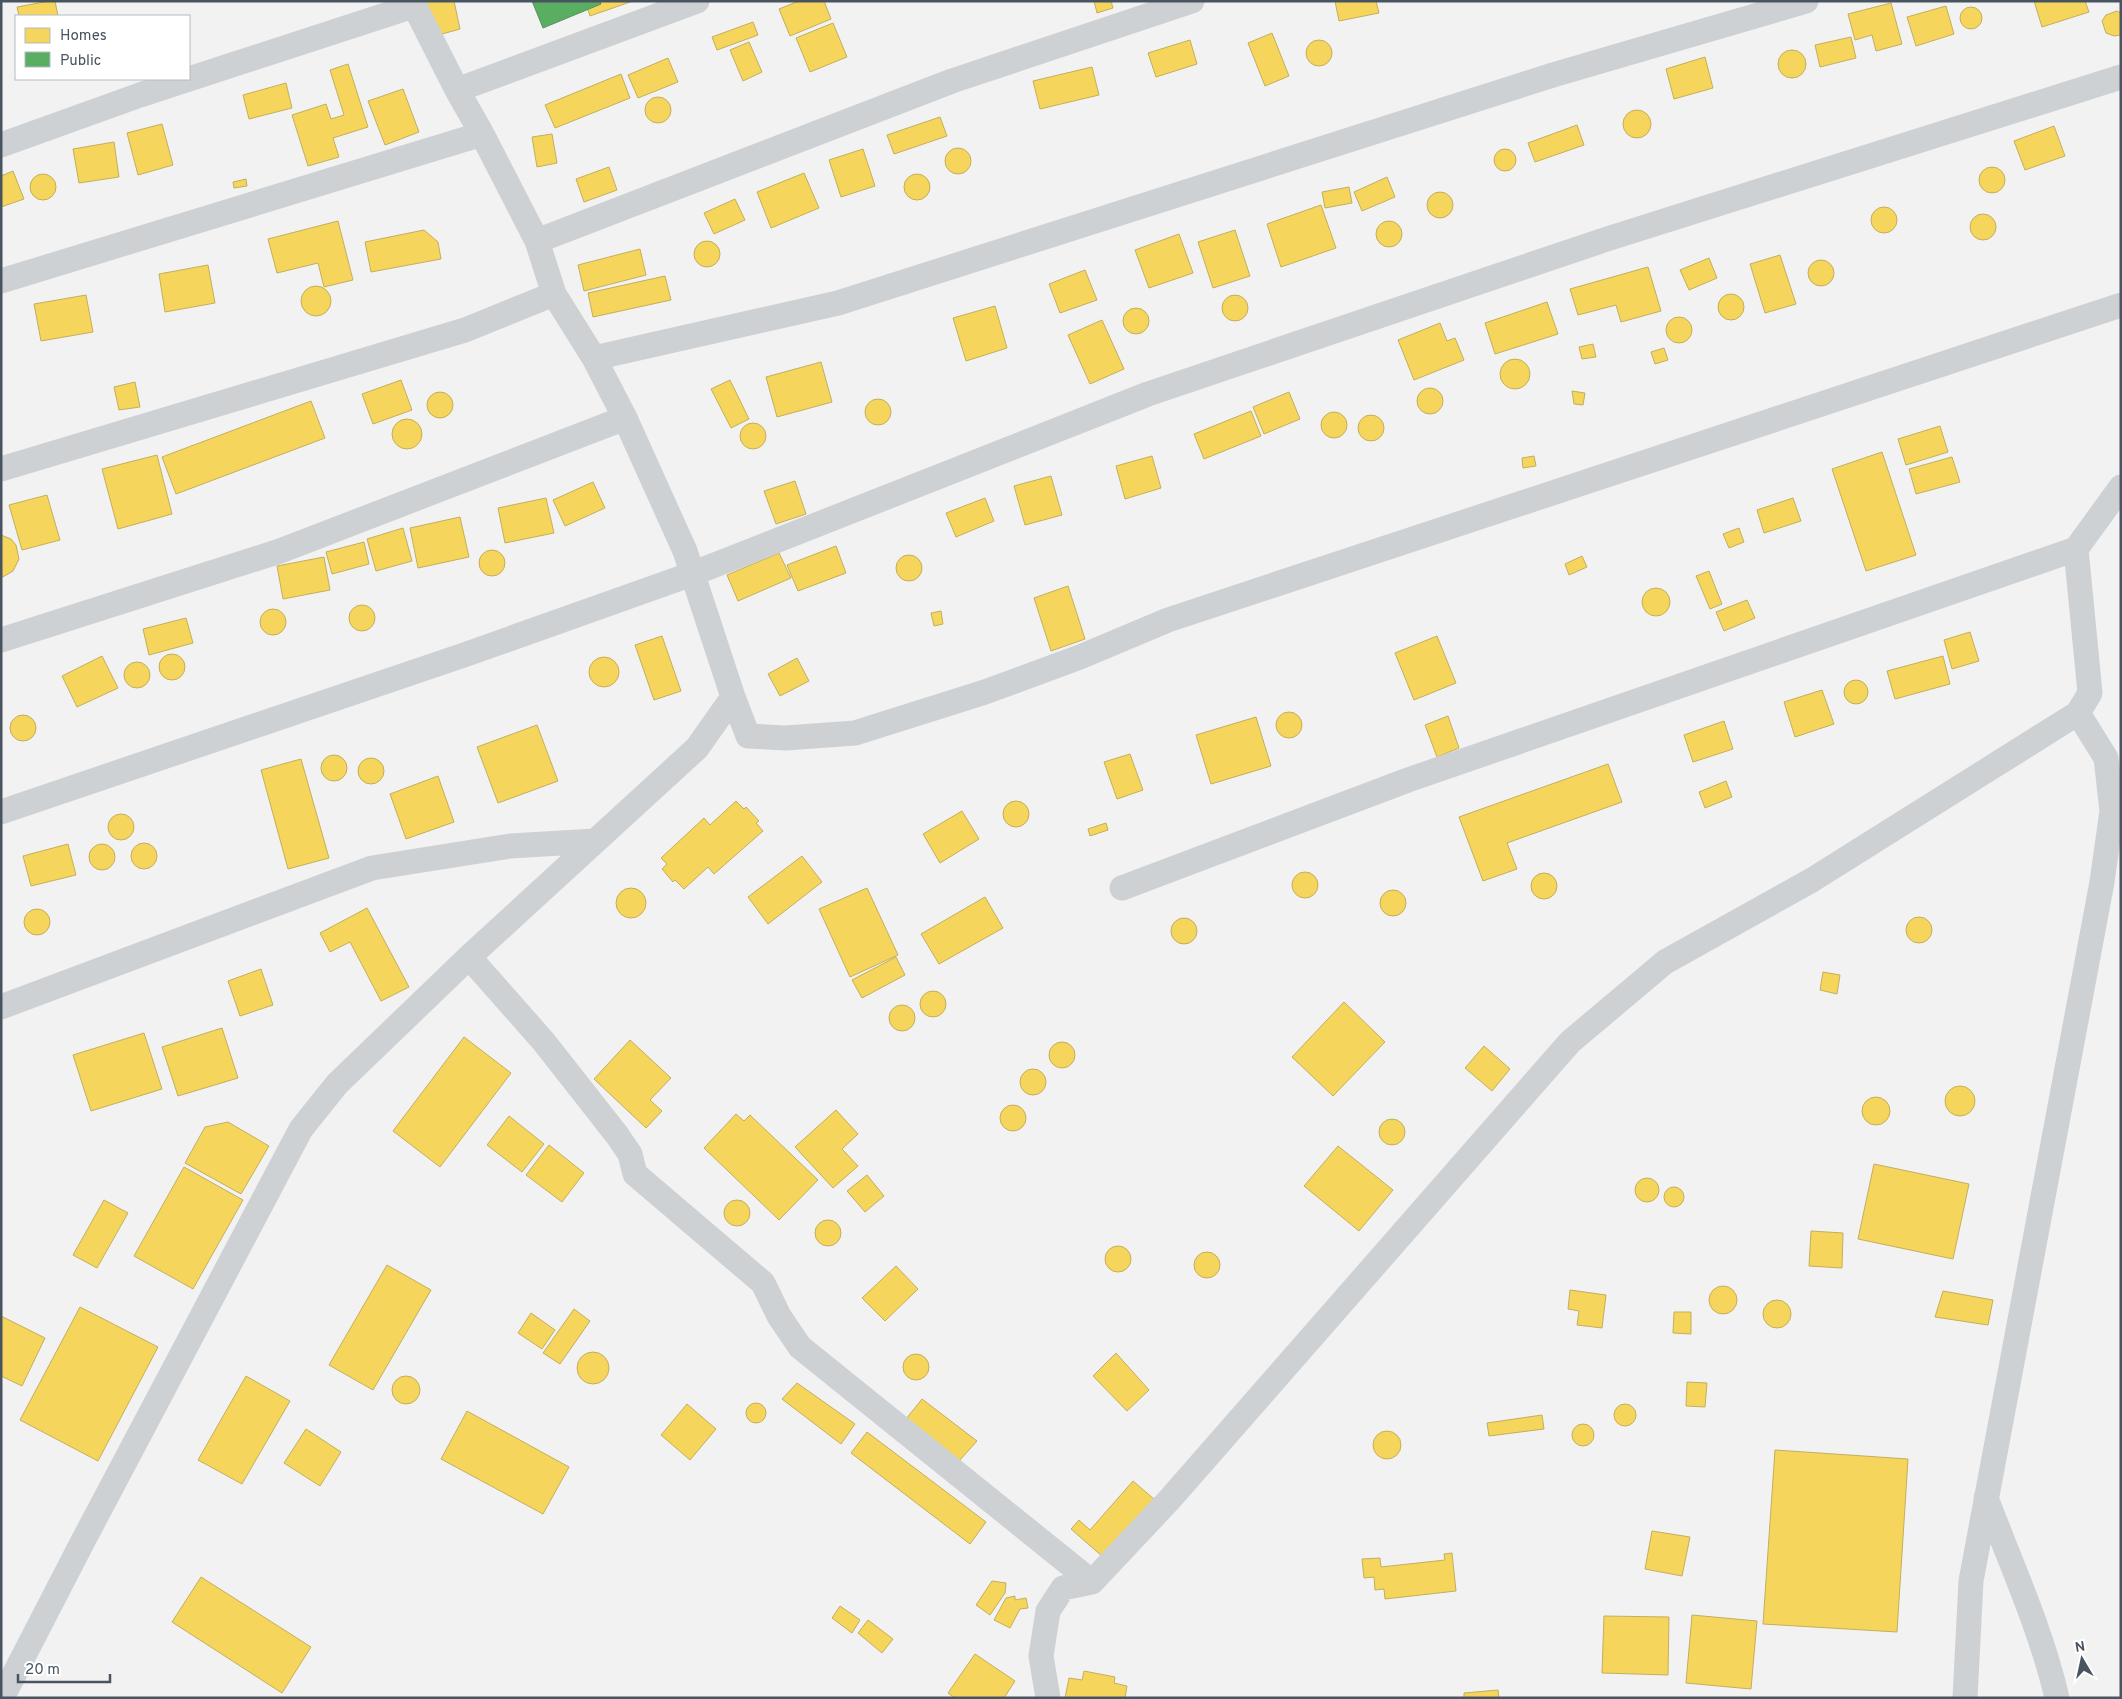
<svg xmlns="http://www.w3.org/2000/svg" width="2122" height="1699" font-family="Overpass,sans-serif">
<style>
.homes{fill:#f6d55c;stroke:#c2af5d}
.public{fill:#5aae61;stroke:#559361}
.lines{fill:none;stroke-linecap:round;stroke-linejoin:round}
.street{stroke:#ced1d3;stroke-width:25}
</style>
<rect width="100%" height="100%" fill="#f3f2f2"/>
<path class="homes" d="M49,1H55L58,16H19L17,7Z
M426,1H454L460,29L435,36Z
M585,1H633L590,16Z
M799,1H824L831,19L790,36L779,9Z
M1094,1H1111L1113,8L1097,13Z
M1335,1H1376L1379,13L1339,21Z
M2034,1H2085L2089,12L2042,27Z
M1891,3L1902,44L1876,51L1872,35L1855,40L1848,14Z
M1946,6L1954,34L1916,46L1907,17Z
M1960 18a11 11 0 1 1 22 0a11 11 0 1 1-22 0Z
M2117,11L2121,13V35L2114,36L2106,33L2102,21L2106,15Z
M753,22L758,35L717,50L712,37Z
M833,23L847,57L810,72L796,38Z
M1272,33L1289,76L1265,86L1248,43Z
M1851,37L1856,58L1820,67L1815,45Z
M1306 53a13 13 0 1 1 26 0a13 13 0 1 1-26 0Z
M1190,40L1197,64L1156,77L1148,53Z
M749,42L762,72L743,81L730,50Z
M1778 64a14 14 0 1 1 28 0a14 14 0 1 1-28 0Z
M1705,57L1713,88L1674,99L1666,69Z
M668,58L678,82L638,98L628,75Z
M348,64L368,127L333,138L339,157L308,166L292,115L326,104L331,119L344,115L330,70Z
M1092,67L1099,95L1040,109L1033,81Z
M621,74L630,98L555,128L545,105Z
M286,83L292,108L249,119L243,95Z
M403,89L419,132L385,145L368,101Z
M645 110a13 13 0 1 1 26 0a13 13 0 1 1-26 0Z
M1623 124a14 14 0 1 1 28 0a14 14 0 1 1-28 0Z
M940,117L947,136L894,154L887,135Z
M162,124L173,165L138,175L127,133Z
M1577,125L1584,145L1535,162L1528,143Z
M2054,126L2065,156L2025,170L2014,141Z
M552,134L557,163L537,167L532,137Z
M114,142L119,177L79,183L73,149Z
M945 161a13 13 0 1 1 26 0a13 13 0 1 1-26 0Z
M1494 160a11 11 0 1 1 22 0a11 11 0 1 1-22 0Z
M863,149L875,186L841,197L829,160Z
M1979 180a13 13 0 1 1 26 0a13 13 0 1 1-26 0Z
M609,167L617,190L584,202L576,179Z
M13,171L24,199L1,207V176Z
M804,173L819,208L771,228L757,192Z
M30 187a13 13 0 1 1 26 0a13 13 0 1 1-26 0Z
M904 187a13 13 0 1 1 26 0a13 13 0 1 1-26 0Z
M1387,177L1395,197L1362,211L1354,192Z
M246,179L247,186L234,188L233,182Z
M1349,187L1352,203L1325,208L1322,192Z
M1427 205a13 13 0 1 1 26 0a13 13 0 1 1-26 0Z
M735,199L745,220L714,234L704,213Z
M1321,205L1336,248L1281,267L1267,224Z
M1871 220a13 13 0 1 1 26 0a13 13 0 1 1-26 0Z
M1970 227a13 13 0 1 1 26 0a13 13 0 1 1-26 0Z
M1376 234a13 13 0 1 1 26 0a13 13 0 1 1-26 0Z
M338,221L353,280L324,287L318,263L277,273L268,239Z
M424,230L438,242L441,259L371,272L365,242Z
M1235,230L1250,276L1213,288L1198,242Z
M1179,234L1193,273L1149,288L1135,250Z
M694 254a13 13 0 1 1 26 0a13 13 0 1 1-26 0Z
M640,249L646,275L584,291L578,265Z
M1780,255L1796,304L1765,313L1750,264Z
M1709,258L1717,278L1689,290L1680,270Z
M1808 273a13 13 0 1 1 26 0a13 13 0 1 1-26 0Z
M208,265L215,303L165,312L159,274Z
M1648,267L1661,311L1621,322L1616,305L1578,315L1570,289Z
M1085,270L1097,300L1060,313L1049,284Z
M665,276L671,300L593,317L588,293Z
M301 301a15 15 0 1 1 30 0a15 15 0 1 1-30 0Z
M1718 307a13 13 0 1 1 26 0a13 13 0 1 1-26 0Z
M1222 308a13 13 0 1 1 26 0a13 13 0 1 1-26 0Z
M86,295L93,332L41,341L34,304Z
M1547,302L1558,334L1495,354L1485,323Z
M995,306L1007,348L966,361L953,318Z
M1123 321a13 13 0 1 1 26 0a13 13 0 1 1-26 0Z
M1666 330a13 13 0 1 1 26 0a13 13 0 1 1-26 0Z
M1102,320L1124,369L1090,384L1068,335Z
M1440,323L1447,341L1455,338L1464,360L1414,380L1398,340Z
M1593,344L1596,357L1582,359L1579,347Z
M1664,348L1668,360L1655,364L1651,352Z
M1500 374a15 15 0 1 1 30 0a15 15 0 1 1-30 0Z
M821,362L832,402L777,417L766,377Z
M401,380L412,410L373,424L362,394Z
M730,380L749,419L731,428L711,389Z
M135,382L140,407L119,410L114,387Z
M1417 401a13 13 0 1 1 26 0a13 13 0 1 1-26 0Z
M1572,391L1585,393L1583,405L1574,404Z
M1289,392L1300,419L1264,434L1253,407Z
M427 405a13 13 0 1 1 26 0a13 13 0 1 1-26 0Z
M865 412a13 13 0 1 1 26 0a13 13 0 1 1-26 0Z
M311,401L325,438L176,494L162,457Z
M1251,411L1261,436L1204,459L1194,434Z
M1321 425a13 13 0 1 1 26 0a13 13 0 1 1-26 0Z
M1358 428a13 13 0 1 1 26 0a13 13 0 1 1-26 0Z
M392 434a15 15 0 1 1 30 0a15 15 0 1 1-30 0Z
M740 436a13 13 0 1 1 26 0a13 13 0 1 1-26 0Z
M1940,426L1948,452L1906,465L1898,439Z
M1882,452L1916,555L1866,571L1832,469Z
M157,455L172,514L118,529L102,469Z
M1152,456L1161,488L1125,499L1116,466Z
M1534,456L1536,466L1523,468L1522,458Z
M1952,457L1960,482L1916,494L1909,469Z
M1051,476L1062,515L1025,525L1014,486Z
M795,481L806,514L776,524L764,491Z
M593,482L605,508L565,526L553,500Z
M47,495L60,540L22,550L9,505Z
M546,498L554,533L505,543L498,508Z
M985,498L994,521L956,537L946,513Z
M1793,498L1801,521L1764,533L1757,510Z
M460,517L469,557L418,568L410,528Z
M403,528L412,561L376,571L367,539Z
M1739,528L1744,542L1729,548L1723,534Z
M1,535L11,539L16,545L19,559L13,571L1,578Z
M364,542L369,564L332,574L326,552Z
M836,546L846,573L798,591L787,565Z
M479 563a13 13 0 1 1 26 0a13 13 0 1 1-26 0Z
M779,553L791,578L738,601L727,575Z
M896 568a13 13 0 1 1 26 0a13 13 0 1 1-26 0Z
M1582,556L1587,567L1569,575L1565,564Z
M324,557L330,590L283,599L277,566Z
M1709,571L1722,604L1710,609L1696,576Z
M1068,586L1085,639L1051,651L1034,598Z
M1642 602a14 14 0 1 1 28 0a14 14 0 1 1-28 0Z
M1747,600L1755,618L1724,631L1716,612Z
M349 618a13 13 0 1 1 26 0a13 13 0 1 1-26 0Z
M260 622a13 13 0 1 1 26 0a13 13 0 1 1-26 0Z
M941,611L943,624L934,626L931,613Z
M186,618L193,643L149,655L143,629Z
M1970,632L1979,661L1952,669L1944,640Z
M662,636L681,691L654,700L635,645Z
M1437,636L1456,683L1414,700L1395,653Z
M159 667a13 13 0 1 1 26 0a13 13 0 1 1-26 0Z
M102,656L118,688L77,707L62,676Z
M1943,656L1950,684L1895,699L1887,671Z
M589 672a15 15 0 1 1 30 0a15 15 0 1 1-30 0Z
M797,658L809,681L780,696L768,674Z
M124 675a13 13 0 1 1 26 0a13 13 0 1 1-26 0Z
M1844 692a12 12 0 1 1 24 0a12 12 0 1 1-24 0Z
M1822,690L1834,724L1795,737L1784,702Z
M1276 725a13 13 0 1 1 26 0a13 13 0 1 1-26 0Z
M10 728a13 13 0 1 1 26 0a13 13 0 1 1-26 0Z
M1448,716L1459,748L1437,757L1425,725Z
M1256,717L1271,766L1211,784L1196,735Z
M1724,721L1733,749L1693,762L1684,735Z
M537,725L558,781L498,803L477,747Z
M1130,754L1143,790L1117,799L1104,762Z
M321 768a13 13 0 1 1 26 0a13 13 0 1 1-26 0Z
M358 771a13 13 0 1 1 26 0a13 13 0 1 1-26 0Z
M301,759L329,858L288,869L261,770Z
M1608,764L1622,802L1507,843L1517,869L1483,881L1459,817Z
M438,776L454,822L406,839L390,794Z
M1726,781L1732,797L1705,808L1699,792Z
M736,801L744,809L746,807L759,821L756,823L763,831L714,874L708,867L684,889L675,880L673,882L662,869L667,864L661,858L704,818L710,825Z
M1003 814a13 13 0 1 1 26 0a13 13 0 1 1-26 0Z
M962,811L979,839L940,863L923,834Z
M108 827a13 13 0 1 1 26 0a13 13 0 1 1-26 0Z
M1106,823L1108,830L1090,836L1088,829Z
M131 856a13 13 0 1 1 26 0a13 13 0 1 1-26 0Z
M89 857a13 13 0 1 1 26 0a13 13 0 1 1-26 0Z
M68,844L76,875L31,886L23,856Z
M802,856L822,882L768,924L748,897Z
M1292 885a13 13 0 1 1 26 0a13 13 0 1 1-26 0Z
M1531 886a13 13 0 1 1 26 0a13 13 0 1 1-26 0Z
M867,888L898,955L850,977L819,909Z
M616 903a15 15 0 1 1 30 0a15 15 0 1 1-30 0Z
M1380 903a13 13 0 1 1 26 0a13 13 0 1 1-26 0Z
M985,897L1003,928L939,964L921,934Z
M367,908L409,987L381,1001L350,942L330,952L320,933Z
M24 922a13 13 0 1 1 26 0a13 13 0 1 1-26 0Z
M1906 930a13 13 0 1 1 26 0a13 13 0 1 1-26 0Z
M1171 931a13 13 0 1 1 26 0a13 13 0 1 1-26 0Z
M896,957L905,975L862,998L852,980Z
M261,969L273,1005L240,1016L228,981Z
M1823,972L1840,975L1837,994L1820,990Z
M920 1004a13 13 0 1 1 26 0a13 13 0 1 1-26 0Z
M1344,1002L1385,1042L1333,1096L1292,1057Z
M889 1018a13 13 0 1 1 26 0a13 13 0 1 1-26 0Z
M222,1028L238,1078L178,1096L162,1047Z
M144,1033L162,1089L91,1111L73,1055Z
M464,1037L511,1073L440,1167L393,1131Z
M630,1040L671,1078L650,1100L662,1111L646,1128L594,1079Z
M1049 1055a13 13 0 1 1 26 0a13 13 0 1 1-26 0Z
M1484,1046L1510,1069L1492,1091L1465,1068Z
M1020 1082a13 13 0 1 1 26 0a13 13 0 1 1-26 0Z
M1945 1101a15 15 0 1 1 30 0a15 15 0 1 1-30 0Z
M1862 1111a14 14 0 1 1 28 0a14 14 0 1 1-28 0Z
M1000 1118a13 13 0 1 1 26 0a13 13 0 1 1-26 0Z
M836,1110L858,1134L842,1149L858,1166L833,1188L795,1147Z
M736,1114L744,1121L750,1115L818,1180L779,1220L704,1148Z
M509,1116L544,1144L522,1172L487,1145Z
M1379 1132a13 13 0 1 1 26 0a13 13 0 1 1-26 0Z
M228,1122L269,1146L241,1194L185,1163L205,1127Z
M549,1145L584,1173L562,1202L526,1175Z
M1338,1146L1393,1190L1359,1231L1304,1186Z
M1874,1164L1969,1184L1953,1259L1858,1239Z
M184,1167L243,1200L193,1289L134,1256Z
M867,1175L884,1196L865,1212L847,1191Z
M1635 1190a12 12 0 1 1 24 0a12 12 0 1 1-24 0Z
M1664 1197a10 10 0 1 1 20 0a10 10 0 1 1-20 0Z
M724 1213a13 13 0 1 1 26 0a13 13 0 1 1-26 0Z
M104,1200L128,1213L97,1268L73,1255Z
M815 1233a13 13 0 1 1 26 0a13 13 0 1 1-26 0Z
M1811,1231L1843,1233L1842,1268L1809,1266Z
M1105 1259a13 13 0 1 1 26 0a13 13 0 1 1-26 0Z
M1194 1265a13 13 0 1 1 26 0a13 13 0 1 1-26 0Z
M387,1265L431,1290L373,1390L329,1365Z
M896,1266L918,1289L885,1321L862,1298Z
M1709 1300a14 14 0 1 1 28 0a14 14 0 1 1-28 0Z
M1570,1290L1606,1295L1602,1328L1577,1325L1579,1311L1568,1309Z
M1943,1291L1993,1300L1988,1325L1935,1317Z
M1763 1314a14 14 0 1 1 28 0a14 14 0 1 1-28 0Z
M80,1307L158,1347L98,1461L20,1420Z
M574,1309L590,1321L560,1364L543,1353Z
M1674,1312H1691V1334L1673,1333Z
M531,1313L555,1330L542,1349L518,1333Z
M1,1316L45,1338L22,1386L1,1376Z
M577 1368a16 16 0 1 1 32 0a16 16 0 1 1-32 0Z
M1116,1353L1149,1390L1127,1411L1093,1376Z
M903 1367a13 13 0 1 1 26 0a13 13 0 1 1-26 0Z
M246,1376L290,1401L242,1484L198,1460Z
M392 1390a14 14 0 1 1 28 0a14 14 0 1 1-28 0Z
M1687,1382L1707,1383L1705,1407L1686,1406Z
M797,1383L855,1424L841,1444L782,1399Z
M922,1399L977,1441L959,1461L906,1419Z
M746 1413a10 10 0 1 1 20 0a10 10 0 1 1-20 0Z
M1614 1415a11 11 0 1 1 22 0a11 11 0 1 1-22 0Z
M687,1404L716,1429L690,1460L661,1435Z
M467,1411L569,1467L543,1514L441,1459Z
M1542,1415L1544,1429L1489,1436L1487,1423Z
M1572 1435a11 11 0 1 1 22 0a11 11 0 1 1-22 0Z
M306,1429L341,1452L320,1486L284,1463Z
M1373 1445a14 14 0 1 1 28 0a14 14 0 1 1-28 0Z
M867,1432L986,1522L970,1544L851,1453Z
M1775,1450L1908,1459L1897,1632L1763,1624Z
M1133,1481L1154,1499L1103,1557L1071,1529L1079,1520L1090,1530Z
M1652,1531L1690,1537L1682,1576L1645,1569Z
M1452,1553L1456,1591L1385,1599L1384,1589L1375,1590L1374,1577L1364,1578L1362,1559L1380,1558L1381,1567L1445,1560L1444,1554Z
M201,1577L311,1647L282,1693L172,1622Z
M992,1581L1006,1583L1005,1593L990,1615L976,1605Z
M1015,1596V1600L1026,1598L1028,1608L1020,1609L1010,1628L994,1620L1006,1598Z
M840,1606L860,1620L852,1633L832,1618Z
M1692,1615L1757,1621L1751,1689L1686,1683Z
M1604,1616L1669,1617L1668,1675L1602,1673Z
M868,1620L893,1639L882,1653L858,1633Z
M975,1654L1015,1681L1004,1698H955L948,1693Z
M1084,1671L1115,1677L1114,1683L1127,1686L1125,1698H1065L1069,1678L1082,1680Z
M1498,1690L1499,1698H1464V1693Z"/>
<path class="public" d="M532,1H600L601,4L543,28Z"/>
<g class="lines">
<path class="street" d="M412,1L457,90
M697,1L457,90L482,134L537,241L554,294L594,358L625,418L685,551L733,697L748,736L786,738L855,733L985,692L1080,657L1168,620L2121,305
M1,145L140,95L413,6
M537,241L952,81L1192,1
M1,281L482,134
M594,358L838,303L1553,75L1806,1
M1,469L465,330L554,294
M1,640L280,551L625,418
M1,812L464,655L692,574L1148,394L1607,239L2121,77
M1122,888L1408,780L2076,549
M469,957L544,1042L617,1135L630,1154L635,1174L763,1283L779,1316L800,1347L1092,1582
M1,1007L372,868L510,846L595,841
M1986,1498C2011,1564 2041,1629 2057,1698
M2,1698L83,1541L301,1129L337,1084L469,957L697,748L733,697
M1048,1698L1041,1656L1048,1611L1063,1588L1092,1582L1170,1499L1570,1042L1665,962L1812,880L2078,713L2090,693L2076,549L2121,487
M1965,1698L1971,1581L2102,882L2112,811L2106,758L2078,713"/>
</g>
<rect width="2122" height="1699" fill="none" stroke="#485560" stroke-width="5"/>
<rect x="15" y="15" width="175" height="65" fill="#ffffff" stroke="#b6bbbf"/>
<rect x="25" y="28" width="25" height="15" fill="#f6d55c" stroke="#b6bbbf"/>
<text x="60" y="40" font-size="15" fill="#485560">Homes</text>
<rect x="25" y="52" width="25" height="15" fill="#5aae61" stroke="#b6bbbf"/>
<text x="60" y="65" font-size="15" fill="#485560">Public</text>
<g transform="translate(2082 1659) rotate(351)" stroke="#ffffff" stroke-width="4" paint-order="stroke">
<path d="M0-4L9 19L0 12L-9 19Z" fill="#485560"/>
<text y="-8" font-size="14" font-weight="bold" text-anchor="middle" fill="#485560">N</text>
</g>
<path d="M18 1674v8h92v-8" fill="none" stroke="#485560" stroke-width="2.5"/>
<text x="25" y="1674" font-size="15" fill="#485560" stroke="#ffffff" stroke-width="4" paint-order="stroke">20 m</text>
</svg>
